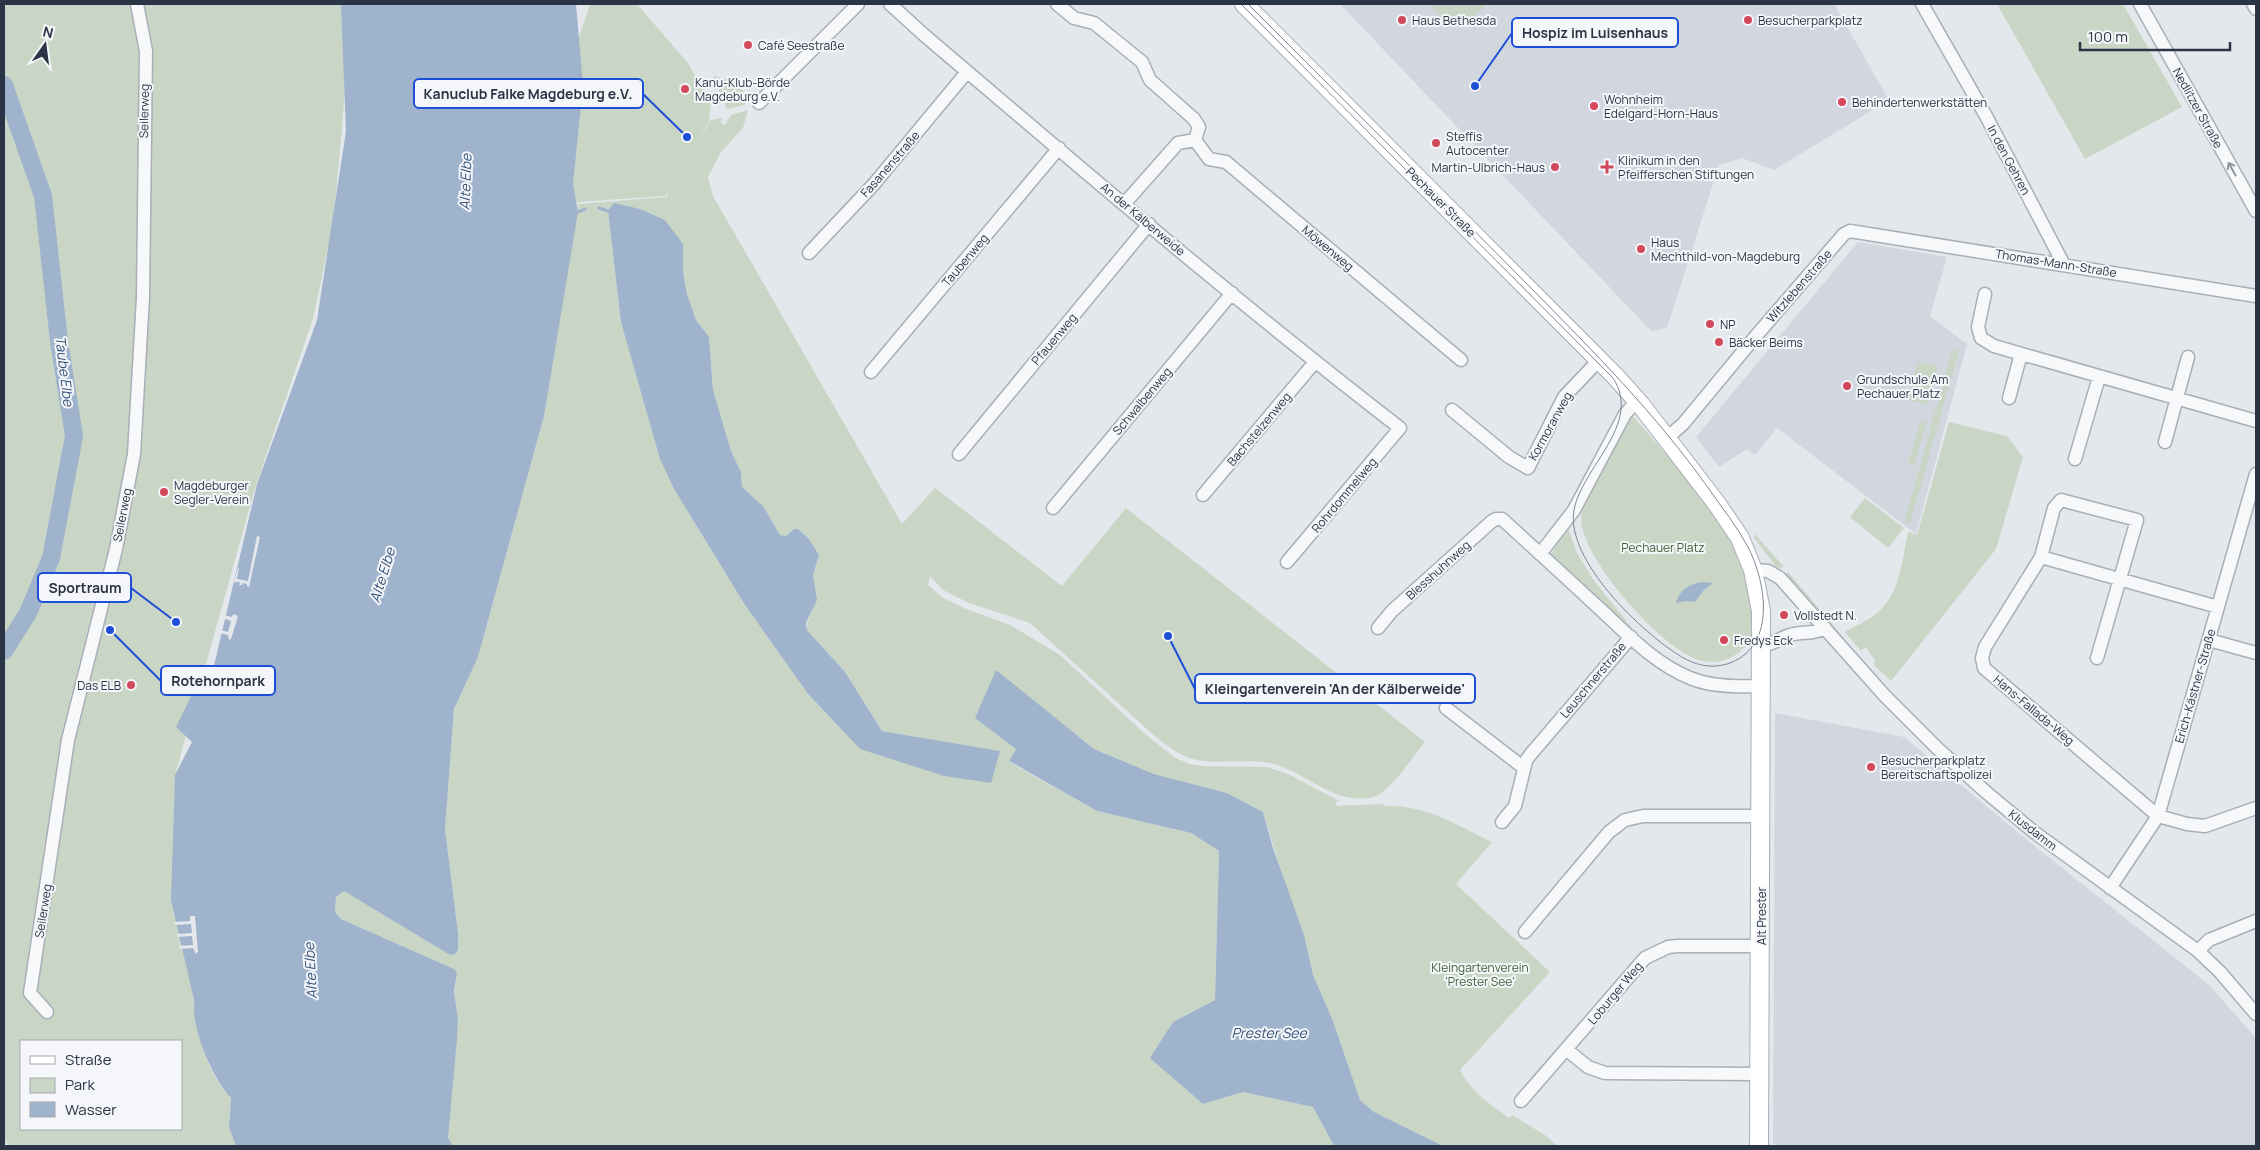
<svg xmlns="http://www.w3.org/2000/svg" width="2260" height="1150" font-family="Manrope,sans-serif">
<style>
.built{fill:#d2d6de}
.green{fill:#c9d6c5;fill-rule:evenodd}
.water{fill:#9fb4cc}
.pier{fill:#e4e7ec}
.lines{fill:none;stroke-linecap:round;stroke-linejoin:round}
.stream{stroke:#9fb4cc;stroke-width:3}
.river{stroke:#9fb4cc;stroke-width:18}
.street-casing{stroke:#a9aeb7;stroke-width:15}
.secondary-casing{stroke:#a9aeb7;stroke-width:20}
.street{stroke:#f7f8fa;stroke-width:12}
.secondary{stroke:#fff;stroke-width:18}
.tram{stroke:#7d8696;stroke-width:1}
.oneway{stroke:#9196a0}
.poi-dot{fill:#d1495b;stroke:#f4f6f9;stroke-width:2}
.labels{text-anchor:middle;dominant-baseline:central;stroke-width:4;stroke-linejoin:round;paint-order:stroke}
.poi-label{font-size:12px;fill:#2b3445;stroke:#f4f6f9;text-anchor:start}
.street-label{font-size:12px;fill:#2b3445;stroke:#f4f6f9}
.park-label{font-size:12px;fill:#3f6138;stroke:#f4f6f9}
.water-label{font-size:14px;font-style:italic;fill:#34527a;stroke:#f4f6f9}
.leader{fill:none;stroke:#1d4ed8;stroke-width:2}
.callout-dot{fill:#1d4ed8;stroke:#f4f6f9;stroke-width:2}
.callout{fill:#f4f6f9;stroke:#1d4ed8;stroke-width:2}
.callout-label{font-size:14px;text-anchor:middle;font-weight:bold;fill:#2b3445}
</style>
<rect width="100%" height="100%" fill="#e4e7ec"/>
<path class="built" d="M1340,4H1834L1889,100L1774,170L1742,158L1719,165L1667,328L1651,331Z
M1858,242L1947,257L1930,316L1967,344L1916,534L1777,428L1755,455L1747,449L1719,467L1696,437Z
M1775,713L1904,737L2022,836L2209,985L2256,1038V1146H1776V1144H1773Z"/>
<path class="green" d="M4,4H343L348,43L342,129L333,224L313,319L256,485L175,775L194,1010C199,1040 209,1076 231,1098L229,1122L236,1146H12L4,1142ZM21,1041H181V1129H21Z
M590,4H637L687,62L711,102L709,122L687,160L711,120L722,118L721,123L725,125L731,115L748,110L743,128L721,152L708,177L713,196L902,524L935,488L1062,586L1126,508L1425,742C1413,756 1390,793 1373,797C1336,806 1309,775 1277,765C1249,756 1218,767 1189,758C1174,752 1160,740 1148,730L1030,623L969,603L943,590L930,576L928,585L943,598L966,609L1010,625L1060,655L1145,734L1174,757L1189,764L1202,766L1267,767L1290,775L1339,801L1335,802L1337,806L1383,804L1384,806C1428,805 1454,824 1492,842L1456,884L1550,972L1460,1070C1471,1092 1490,1104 1509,1118L1512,1115L1545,1135L1557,1146H1443L1374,1112L1360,1100L1333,1021L1313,975L1263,812L1227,793L1154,774L1094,749L996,671L1016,749L1009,762L1097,811L1191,833L1219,851L1215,1000L1173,1022L1203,1104L1243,1092L1313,1107L1334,1146H453L447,1138L458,1020L454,999L456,980L454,969L341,919L335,912L336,897L343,890L450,955L458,950V933L445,829L454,709L478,657L544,416L578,204L667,197L668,192L665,196L578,202L558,206L573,55ZM608,211L683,272L687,294L696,320L709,337L713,390L731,451L741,472L742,487L763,506L780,535L786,536L794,529H798L809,539L819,555C818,563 813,570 813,578C812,585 817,591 816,597C815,610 806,617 807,630L845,672L882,731L1000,751L860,749L808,694L745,605L674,489L621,322Z
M1429,4H1487L1462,27L1450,26Z
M1997,4H2123L2182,107L2085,159Z
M713,76C728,79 740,82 747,98L745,105L727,109Z
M1953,349L1959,350L1910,524L1904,522Z
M1918,361L1938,367L1927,405L1907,399Z
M1632,415C1676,467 1737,525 1752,593C1755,607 1752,624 1752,639C1739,655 1725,665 1704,661C1666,656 1581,558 1581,519C1580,497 1616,442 1628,420Z
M1921,420L1927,422L1914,465L1908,463Z
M1949,422L2007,436L2023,457L1996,549L1891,681L1874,665L1875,661L1866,647L1861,651L1845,632C1855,626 1867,621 1876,614C1900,595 1902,560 1908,532L1917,535Z
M1865,498L1904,528L1888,548L1850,517Z
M1568,528L1576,551L1592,578L1632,628H1629L1550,555Z
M1755,534L1784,567L1777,568L1754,538Z
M1788,572L1843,637L1845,642L1785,576Z"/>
<path class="water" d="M341,4H576L583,85L573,184L578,212L544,416L478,657L454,709L445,829L458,933V950L455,954L450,955L344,891L336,897L335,912L341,919L454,969L457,972L454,992L458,1020L457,1038L448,1138L453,1146H236L229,1127L231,1098C212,1078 191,1028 194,1000L171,900L175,775L192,742L176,727L198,682L212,674L257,484L317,320L346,131Z
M614,203L640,209L665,220L683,244V272L687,294L696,320L709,337L713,390L731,451L741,472L742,487L763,506L780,535L786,536L794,529H798L809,539L819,555L813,575L817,600L806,623L807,630L845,672L882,731L1000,751L991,783L944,776L860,749L808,694L745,605L674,489L660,459L621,322L608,211Z
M1701,582L1713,583L1704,590L1695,602L1686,601L1676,603C1679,591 1689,584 1701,582Z
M996,670L1094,749L1154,774L1227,793L1263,812L1273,848L1304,935L1313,975L1333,1021L1360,1100L1374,1112L1443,1146H1334L1313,1107L1243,1092L1203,1104L1150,1058L1173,1022L1215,1000L1219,851L1191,833L1097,811L1009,761L1016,749L975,718Z"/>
<path class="pier" d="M257,536L260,537L249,587L247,586V584L242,583V585H239L240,582H237L234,583L235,581L232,580L235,579L238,567L239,568L237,579L248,581Z
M233,614L238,616L231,639L229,640L228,635L219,633L220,630L228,632L231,621L223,618V615L232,617Z
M190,916H195L198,952L196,954L193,948L180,949L179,946L193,945L192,936L177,937V934L192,933L191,924L175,925L174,922L190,921Z"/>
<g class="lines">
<path class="stream" d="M599,208L608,211
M578,212L585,209"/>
<path class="river" d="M4,85L43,196L59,341L74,436L51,558L28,613L4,651"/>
<defs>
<path id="street" d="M890,4L923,34C1080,168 1237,302 1400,428L1287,562
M1057,4L1074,18L1094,23L1142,62L1150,80L1194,119L1199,127L1195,140L1209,159L1226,162L1461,360
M1922,4L1986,116L2064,265
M2140,4L2256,211
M2253,4L2256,9
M759,103L858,4
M1125,203L1178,143L1195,140
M809,253L874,184L967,72
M1985,294L1978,327L1981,338L1994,346L2256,421
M871,372L1059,148
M2009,398L2021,354
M1452,410L1509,457L1528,468L1564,397L1599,360
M1667,438L1683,424L1755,337L1844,234L1850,231L2256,296
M2165,442L2188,357
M959,454L1149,224
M2075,459L2099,377
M1203,495L1315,362
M1053,508L1232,293
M1540,554L1574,510L1625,414L1637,401
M2041,557L2054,508L2061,500L2137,520L2097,658
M1753,570L1768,571L1780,578L1885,696L1937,748L1987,793L2034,832L2198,951L2220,972L2256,1014
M2218,607L2041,557L1985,647L1982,658L1984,668L2158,816L2187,824L2205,826L2256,808
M1378,628L1392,611L1491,522L1496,519H1502C1535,549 1568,579 1600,609C1627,634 1655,664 1690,678C1711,687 1739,687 1762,686
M2209,640L2256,653
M1761,646C1772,645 1780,638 1790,635C1803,631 1813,635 1825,628
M1446,708L1524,768
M1502,822L1515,806L1526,761L1530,755L1631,637
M2110,888L2158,816L2256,474
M1525,932L1609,832L1625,820L1643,816H1761
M2198,951L2209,940L2256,921
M47,1012L30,993L68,740L116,549L134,454L143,297L146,51L137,4
M1567,1050L1588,1067L1605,1073L1760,1074
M1521,1101L1645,958L1668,947L1677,946H1761"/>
<path id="secondary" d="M1244,4L1615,376L1641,405L1717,504L1740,538L1753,570L1761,611L1759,1146"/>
</defs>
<use href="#street" class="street-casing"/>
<use href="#secondary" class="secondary-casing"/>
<use href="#street" class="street"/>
<use href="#secondary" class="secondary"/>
<path class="tram" d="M1241,4L1613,378C1643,424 1582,467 1574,510C1565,560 1643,634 1682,657C1697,666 1713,669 1730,663C1777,645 1766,582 1748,547C1737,526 1722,508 1709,489C1655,413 1594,352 1529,286C1436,192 1342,98 1248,4"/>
</g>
<defs><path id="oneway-shaft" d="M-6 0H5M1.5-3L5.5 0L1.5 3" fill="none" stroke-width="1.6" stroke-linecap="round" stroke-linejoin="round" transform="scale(1.25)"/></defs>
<use class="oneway" href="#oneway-shaft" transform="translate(2232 169) rotate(-119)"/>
<g class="poi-dot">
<circle cx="1402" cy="20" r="5"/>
<circle cx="1748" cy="20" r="5"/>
<circle cx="748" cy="45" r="5"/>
<circle cx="685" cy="89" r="5"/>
<circle cx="1842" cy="102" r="5"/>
<circle cx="1594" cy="106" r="5"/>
<circle cx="1436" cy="143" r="5"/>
<circle cx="1555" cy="167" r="5"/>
<path d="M1604.5 159.5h5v5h5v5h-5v5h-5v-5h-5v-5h5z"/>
<circle cx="1641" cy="249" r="5"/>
<circle cx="1710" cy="324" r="5"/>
<circle cx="1719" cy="342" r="5"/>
<circle cx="1847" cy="386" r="5"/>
<circle cx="164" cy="492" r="5"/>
<circle cx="1784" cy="615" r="5"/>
<circle cx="1724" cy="640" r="5"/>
<circle cx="131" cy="685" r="5"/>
<circle cx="1871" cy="767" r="5"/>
</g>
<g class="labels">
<g class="poi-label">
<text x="1412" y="20">Haus Bethesda</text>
<text x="1758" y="20">Besucherparkplatz</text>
<text x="758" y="45">Café Seestraße</text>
<text x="695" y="82">Kanu-Klub-Börde<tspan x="695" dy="14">Magdeburg e.V.</tspan></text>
<text x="1604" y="99">Wohnheim<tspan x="1604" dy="14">Edelgard-Horn-Haus</tspan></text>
<text x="1852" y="102">Behindertenwerkstätten</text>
<text x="1446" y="136">Steffis<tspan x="1446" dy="14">Autocenter</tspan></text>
<text x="1618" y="160">Klinikum in den<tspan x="1618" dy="14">Pfeifferschen Stiftungen</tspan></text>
<text x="1545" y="167" text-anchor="end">Martin-Ulbrich-Haus</text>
<text x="1651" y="242">Haus<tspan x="1651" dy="14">Mechthild-von-Magdeburg</tspan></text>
<text x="1720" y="324">NP</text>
<text x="1729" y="342">Bäcker Beims</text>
<text x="1857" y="379">Grundschule Am<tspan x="1857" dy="14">Pechauer Platz</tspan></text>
<text x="174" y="485">Magdeburger<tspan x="174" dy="14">Segler-Verein</tspan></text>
<text x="1794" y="615">Vollstedt N.</text>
<text x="1734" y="640">Fredys Eck</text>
<text x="121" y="685" text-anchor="end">Das ELB</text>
<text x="1881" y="760">Besucherparkplatz<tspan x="1881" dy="14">Bereitschaftspolizei</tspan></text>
</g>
<g class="street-label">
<text transform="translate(2198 108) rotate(61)">Nedlitzer Straße</text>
<text transform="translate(144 111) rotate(-89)">Seilerweg</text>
<text transform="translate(2009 160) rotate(62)">In den Gehren</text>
<text transform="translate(890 164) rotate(-49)">Fasanenstraße</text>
<text transform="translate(1441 202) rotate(45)">Pechauer Straße</text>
<text transform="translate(1143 219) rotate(40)">An der Kälberweide</text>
<text transform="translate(1328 248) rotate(40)">Möwenweg</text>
<text transform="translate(965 260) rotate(-50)">Taubenweg</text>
<text transform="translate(2056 263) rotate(9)">Thomas-Mann-Straße</text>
<text transform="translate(1799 286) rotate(-49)">Witzlebenstraße</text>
<text transform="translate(1054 339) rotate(-50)">Pfauenweg</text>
<text transform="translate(1142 401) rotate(-50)">Schwalbenweg</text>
<text transform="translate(1550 426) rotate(-61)">Kormoranweg</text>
<text transform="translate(1259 429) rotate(-50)">Bachstelzenweg</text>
<text transform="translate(1344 495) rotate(-50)">Rohrdommelweg</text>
<text transform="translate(122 515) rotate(-79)">Seilerweg</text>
<text transform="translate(1438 570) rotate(-42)">Blesshuhnweg</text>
<text transform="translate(1593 680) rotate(-50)">Leuschnerstraße</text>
<text transform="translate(2195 686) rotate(-74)">Erich-Kästner-Straße</text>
<text transform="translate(2034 710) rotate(40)">Hans-Fallada-Weg</text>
<text transform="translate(2033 830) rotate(38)">Klusdamm</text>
<text transform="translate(43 911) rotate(-81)">Seilerweg</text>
<text transform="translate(1761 916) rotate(-90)">Alt Prester</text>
<text transform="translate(1615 993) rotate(-50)">Loburger Weg</text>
</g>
<g class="park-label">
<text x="1663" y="547">Pechauer Platz</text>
<text x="1480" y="967">Kleingartenverein<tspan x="1480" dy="14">'Prester See'</tspan></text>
</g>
<g class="water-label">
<text transform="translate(465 182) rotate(-88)">Alte Elbe</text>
<text transform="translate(65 371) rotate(83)">Taube Elbe</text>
<text transform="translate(382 575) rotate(-73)">Alte Elbe</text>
<text transform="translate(310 971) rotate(-93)">Alte Elbe</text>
<text x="1269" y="1032">Prester See</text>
</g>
</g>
<path class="leader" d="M1475 86L1512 33M687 137L643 94M176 622L131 588M110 630L161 681M1168 636L1195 689"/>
<g class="callout-dot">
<circle cx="1475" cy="86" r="5"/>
<circle cx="687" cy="137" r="5"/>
<circle cx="176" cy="622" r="5"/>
<circle cx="110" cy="630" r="5"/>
<circle cx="1168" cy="636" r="5"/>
</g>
<g class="callout">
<rect x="1512" y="18" width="166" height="29" rx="5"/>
<rect x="414" y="79" width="229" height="29" rx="5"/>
<rect x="38" y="573" width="93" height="29" rx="5"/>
<rect x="161" y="666" width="114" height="29" rx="5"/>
<rect x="1195" y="674" width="280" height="29" rx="5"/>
</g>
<g class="callout-label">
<text x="1595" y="38">Hospiz im Luisenhaus</text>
<text x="528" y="99">Kanuclub Falke Magdeburg e.V.</text>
<text x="85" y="593">Sportraum</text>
<text x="218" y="686">Rotehornpark</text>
<text x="1335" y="694">Kleingartenverein 'An der Kälberweide'</text>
</g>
<rect width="2260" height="1150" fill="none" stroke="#2b3445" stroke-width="10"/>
<rect x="20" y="1040" width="162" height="90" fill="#f4f6f9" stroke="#a4a8b1"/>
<rect x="30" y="1056" width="25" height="8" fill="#ffffff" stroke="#a4a8b1"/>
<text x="65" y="1065" font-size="15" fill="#2b3445">Straße</text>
<rect x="30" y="1078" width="25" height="15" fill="#c9d6c5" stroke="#a4a8b1"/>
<text x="65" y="1090" font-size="15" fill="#2b3445">Park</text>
<rect x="30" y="1102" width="25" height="15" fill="#9fb4cc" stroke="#a4a8b1"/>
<text x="65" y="1115" font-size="15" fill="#2b3445">Wasser</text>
<g transform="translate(45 45) rotate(14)" stroke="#f4f6f9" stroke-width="4" paint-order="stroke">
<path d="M0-4L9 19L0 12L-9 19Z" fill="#2b3445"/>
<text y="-8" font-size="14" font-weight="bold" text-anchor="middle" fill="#2b3445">N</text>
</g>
<path d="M2080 42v8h150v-8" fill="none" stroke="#2b3445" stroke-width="2.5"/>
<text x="2088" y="42" font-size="15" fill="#2b3445" stroke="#f4f6f9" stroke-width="4" paint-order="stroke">100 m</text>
</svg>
